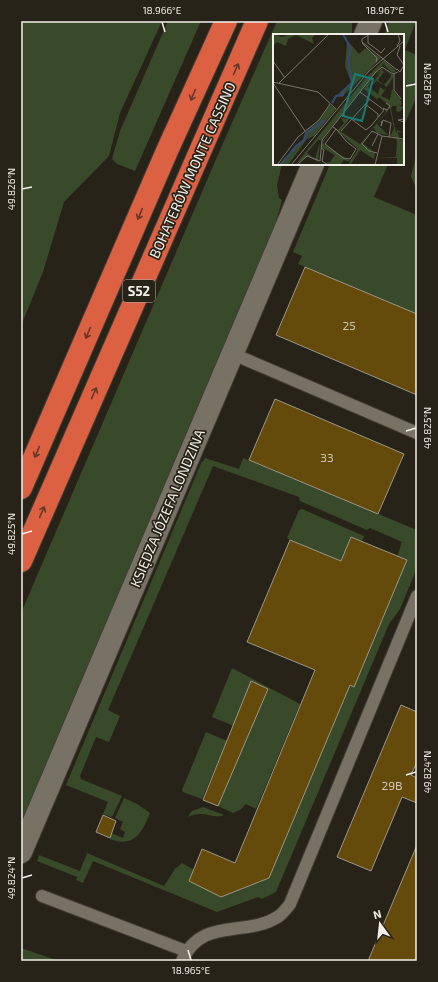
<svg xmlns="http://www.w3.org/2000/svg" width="438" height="982" font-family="'Exo 2',sans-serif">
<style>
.green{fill:#394a2a}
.building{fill:#644b0c;stroke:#9c9689}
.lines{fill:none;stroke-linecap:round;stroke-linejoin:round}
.service-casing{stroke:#433e36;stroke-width:14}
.minor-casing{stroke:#433e36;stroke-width:24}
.motorway-casing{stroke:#433e36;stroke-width:24}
.service{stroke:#787266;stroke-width:12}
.minor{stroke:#787266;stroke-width:22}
.motorway{stroke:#dc6042;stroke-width:22}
.oneway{stroke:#673827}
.ticks{fill:none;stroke:#f3f0e9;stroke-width:1.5}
.labels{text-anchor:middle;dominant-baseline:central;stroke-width:3.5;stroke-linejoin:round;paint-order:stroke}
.number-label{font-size:12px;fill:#cfc7b2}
.shield{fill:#282318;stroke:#b6b2aa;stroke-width:1}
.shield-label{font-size:13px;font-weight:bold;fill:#f3f0e9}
.street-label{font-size:14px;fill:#f3f0e9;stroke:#282318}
.inset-river{fill:none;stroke:#334a78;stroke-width:2}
.inset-road{fill:none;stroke:#79756c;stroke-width:1}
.view{fill:#1a7c74;fill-opacity:0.15;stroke:#1a7c74;stroke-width:2}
.inset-edge{fill:none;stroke:#f3f0e9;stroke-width:2}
.neatline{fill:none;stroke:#f3f0e9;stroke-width:1.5}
.ticks-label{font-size:10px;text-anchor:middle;fill:#f3f0e9}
</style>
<rect width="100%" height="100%" fill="#282318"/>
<path class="green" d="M21,21H162L120,113L109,156L64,202L43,272L21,326Z
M168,21H201L135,171L117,164L112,159L120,131Z
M277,21H352V35H274V164H282L277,185L279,198L282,200L269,247L21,829V613L217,157Z
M389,21H416L405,50L417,55V96L403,128V35H384Z
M417,153V191L411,176Z
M330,164H388L374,197L417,215V314L298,264L302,256L293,252Z
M205,458L239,469L243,458L417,530V568L400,609L389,624L276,892L262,899L258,897L217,912L93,861L83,883L76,880L77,877L37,861L39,855L80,871L87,853L164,886L175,869L182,863L194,870L190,881L221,897L269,878L350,685L354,687L402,542L370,528L367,530L300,501L299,497L213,466L108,710L120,716L109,742L96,737L80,776L81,779L122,796L112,817L103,814L108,802L66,785L202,461L203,462Z
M302,509L364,536L362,541L351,537L341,561L290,540L287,538L299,510Z
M232,668L300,704L256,809L246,804L240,810L233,813L218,806L268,689L251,682L234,726L212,717Z
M206,732L227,741L202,799L183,792L182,790Z
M124,798L137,804L150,813C142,833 134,848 110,839L111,833L123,838L125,832L120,829L123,822L115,818Z
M203,807L224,815C213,820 204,809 188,817L192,811Z
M21,948L59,961H21Z"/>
<path class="building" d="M305,267L417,314V395L276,335Z
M275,399L404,454L378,514L249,460Z
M351,537L407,560L354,687L350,685L269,878L221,897L189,881L202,849L235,863L315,670L247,642L290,540L341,561Z
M251,681L268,689L218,806L203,800Z
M401,705L417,712V762L411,775L417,778V803L402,797L371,871L337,857Z
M103,815L116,821L110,838L96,832Z
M417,845V961H368Z"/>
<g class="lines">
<defs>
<path id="service" d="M233,354L417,433
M42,896L186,951
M182,961C201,916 247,938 279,916C283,913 287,908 290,904L417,596"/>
<path id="minor" d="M365,35L371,21
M21,852L313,164"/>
<path id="motorway" d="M21,488L167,151L226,21
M21,561L257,21"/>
</defs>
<use href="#service" class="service-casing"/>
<use href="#minor" class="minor-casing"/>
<use href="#motorway" class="motorway-casing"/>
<use href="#service" class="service"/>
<use href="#minor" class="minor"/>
<use href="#motorway" class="motorway"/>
</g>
<defs><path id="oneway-shaft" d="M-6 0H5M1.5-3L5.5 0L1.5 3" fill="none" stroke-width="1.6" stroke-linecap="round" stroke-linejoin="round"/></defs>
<g class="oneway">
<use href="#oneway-shaft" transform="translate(236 69) rotate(-66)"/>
<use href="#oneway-shaft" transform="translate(193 95) rotate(114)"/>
<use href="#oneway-shaft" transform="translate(140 214) rotate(113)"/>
<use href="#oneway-shaft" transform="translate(88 333) rotate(113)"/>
<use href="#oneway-shaft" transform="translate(94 393) rotate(-66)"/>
<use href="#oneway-shaft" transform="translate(37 452) rotate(113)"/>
<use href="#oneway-shaft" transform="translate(42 512) rotate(-66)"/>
</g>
<path class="ticks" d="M162,22L165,32M385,22L388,32M406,86L416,84M22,189L32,187M406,431L416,428M22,534L32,531M406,775L416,772M22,878L32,875M188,950L191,960"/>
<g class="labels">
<g class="number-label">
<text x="349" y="325">25</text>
<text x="327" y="457">33</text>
<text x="392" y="785">29B</text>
</g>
<rect class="shield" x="123" y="280" width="32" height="22" rx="3"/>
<g class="shield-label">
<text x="139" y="291">S52</text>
</g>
<g class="street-label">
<text transform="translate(192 170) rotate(-66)">BOHATERÓW MONTE CASSINO</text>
<text transform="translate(167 508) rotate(-67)">KSIĘDZA JÓZEFA LONDZINA</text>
</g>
</g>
<g transform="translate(273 34)">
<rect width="131" height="131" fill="#282318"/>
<path d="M0,0L9,3L17,0H43L39,4L41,10L23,1L15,5L13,12L4,8L0,12ZM69,0L86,20L93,14L108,24L69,63L63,62L78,48L72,32L74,9ZM111,26L123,37L120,39L110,30L48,106H45L34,119L42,125L47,108L45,128L35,122L22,131L92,45ZM109,34L121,42L108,62L117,66L119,55L127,65L129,70L126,72L131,73L126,78L123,77L124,72H119L118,75L123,99L124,96L131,99L125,98L126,104L117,102L121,95L117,74L104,90L115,101L104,99L100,93L89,109L90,112V110L95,113L94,116L96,114L99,116L97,118L102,119L101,125L87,116L78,130L80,131H76L77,128L71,126L67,131H56L52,129L57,128L62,121L48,113L50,107L60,94L50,109L52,111L77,127L84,117V114L61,94L65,96L71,89L68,84L74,85L71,81L69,83L71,80L76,85L67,97L87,110L113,78L111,75L114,76L117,72L106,63L102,68L104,65L91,55L99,44L95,53L105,60L107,53L111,56L114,53L104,47L97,53L109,36L113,39L111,38L105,46L111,51L117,44L118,41L110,35L101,44ZM57,71L63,75L41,102L34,105L15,131H5L30,105L32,98L46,87ZM120,104L131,106V131H124V124L104,123H123L124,106Z" fill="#394a2a"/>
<path class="inset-river" d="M59,69L63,62L70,61V57L79,49L75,24L78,15L70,0M8,131L23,112L31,106L34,99L52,86"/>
<path class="inset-road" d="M97,0L89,5V8L124,36M95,2V9L102,14L108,19L112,14M89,9L104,24L103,28M124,12L127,7L125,0M127,12L124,21L131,31M0,27L12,44M124,35L127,38L131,31M121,39V56L128,65M0,48L45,58L63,75M0,49L32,97M6,49L56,0M87,58L111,76L98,92M92,70L105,80V83M110,74L114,76L117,72L113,69M77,84L93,96L99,91M131,85L125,86L131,88M109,87L108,92L110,86L118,89L116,103M60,93L63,95L65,97L73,107L83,115L77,125L70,124L52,110L63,95M68,97L97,65M99,112L105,100M48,114L51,116L49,127L55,131M104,119L96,117L89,110L99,97L109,102L131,105M47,127L49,106L102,39L109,33L120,40L125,38M4,131L25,103L46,86L57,70M18,131L96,37L131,7M24,131L34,122L47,127M102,131L109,102"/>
<path class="view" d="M82,40L100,45L89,87L70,82Z"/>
<rect width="131" height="131" class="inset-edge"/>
</g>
<rect width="438" height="982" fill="none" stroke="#282318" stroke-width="44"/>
<g transform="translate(380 924) rotate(345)" stroke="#282318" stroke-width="3" paint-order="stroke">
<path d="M0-3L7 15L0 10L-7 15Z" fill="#f3f0e9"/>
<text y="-6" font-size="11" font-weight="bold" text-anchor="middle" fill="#f3f0e9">N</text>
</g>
<rect x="22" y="22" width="394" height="938" class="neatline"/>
<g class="ticks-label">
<text x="162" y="14">18.966°E</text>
<text x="385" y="14">18.967°E</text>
<text transform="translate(427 84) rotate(-90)" y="4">49.826°N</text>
<text transform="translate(11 189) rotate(-90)" y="4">49.826°N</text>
<text transform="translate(427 428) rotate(-90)" y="4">49.825°N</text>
<text transform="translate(11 534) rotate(-90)" y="4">49.825°N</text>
<text transform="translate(427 772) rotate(-90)" y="4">49.824°N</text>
<text transform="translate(11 878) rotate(-90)" y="4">49.824°N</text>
<text x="191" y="974">18.965°E</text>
</g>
</svg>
